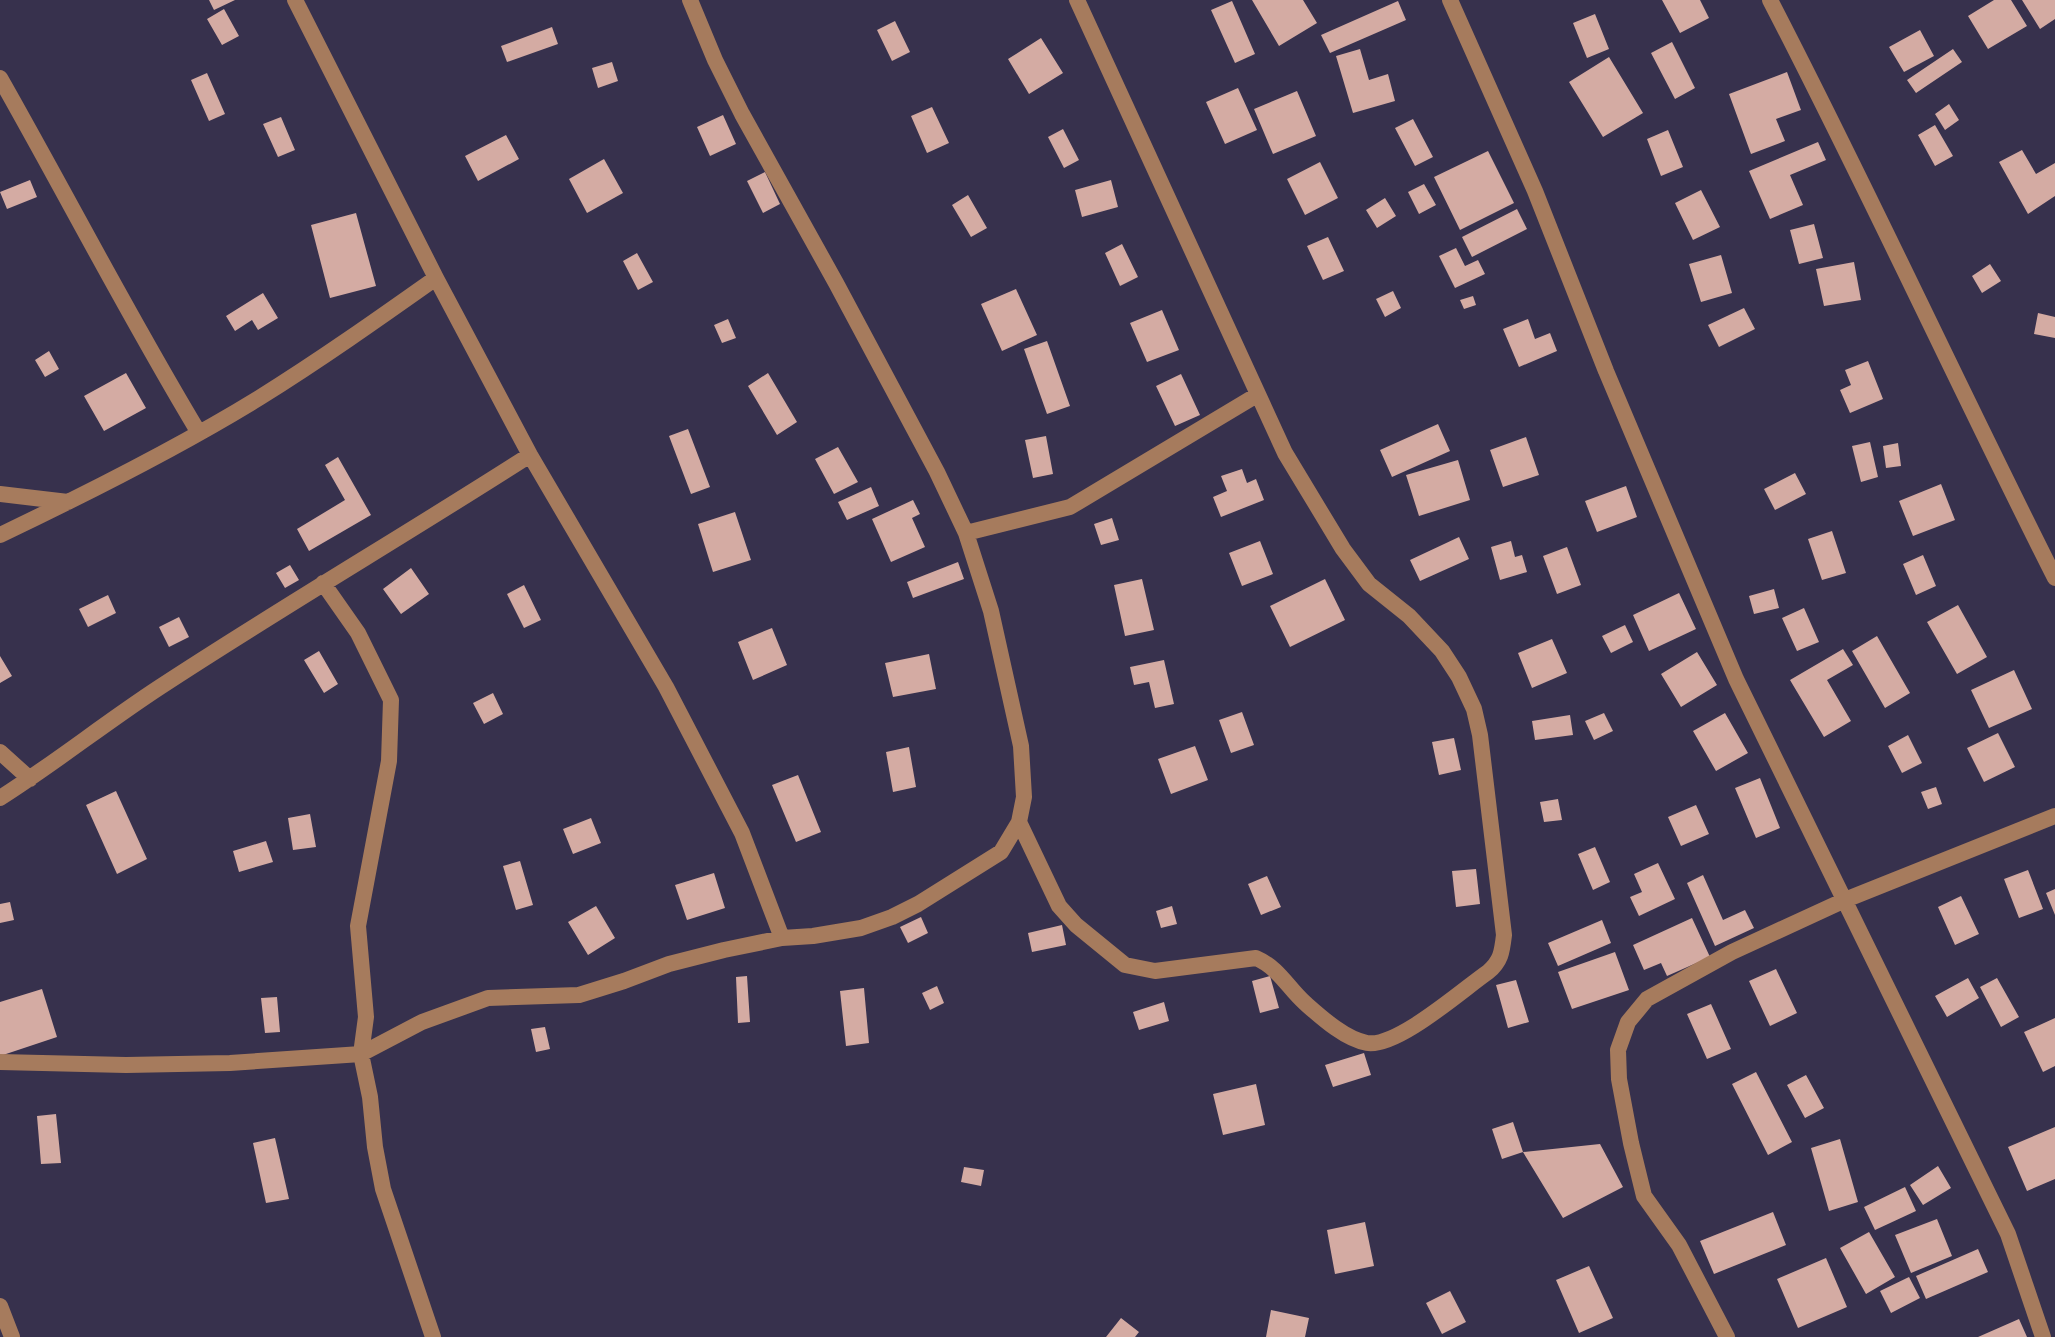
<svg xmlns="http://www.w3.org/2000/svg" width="2055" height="1337" font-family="Overpass,sans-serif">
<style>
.building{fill:#d4aba3}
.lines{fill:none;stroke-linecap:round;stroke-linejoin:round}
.minor{stroke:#a67b5d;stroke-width:16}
</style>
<rect width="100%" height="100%" fill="#37314d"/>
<path class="building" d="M209,0H235L214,10Z
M1252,0H1303L1317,23L1279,46Z
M1662,0H1700L1709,18L1680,33Z
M1994,0H2011L2027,26L1988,49L1968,16Z
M2022,0H2055V19L2040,29Z
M1232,1L1255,54L1235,63L1211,10Z
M1398,1L1406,20L1330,53L1321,35Z
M224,9L239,36L222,45L207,19Z
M1595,14L1609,49L1587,58L1573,23Z
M895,21L910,52L892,61L877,30Z
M552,27L558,44L507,62L501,46Z
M1920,30L1934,56L1904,72L1889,47Z
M1041,38L1063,73L1029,94L1008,59Z
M1672,42L1695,88L1675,99L1651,53Z
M1360,49L1369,80L1388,74L1395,101L1353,113L1336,56Z
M1953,49L1962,62L1916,93L1907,80Z
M1609,57L1643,113L1603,137L1569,82Z
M612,62L618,81L598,88L592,68Z
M1787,72L1801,110L1776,119L1785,141L1751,154L1729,94Z
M207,73L225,114L209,121L191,80Z
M1238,88L1257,130L1225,144L1206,102Z
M1297,91L1316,136L1273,154L1254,109Z
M1949,104L1959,120L1945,130L1935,114Z
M932,107L949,143L927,153L911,116Z
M723,115L736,144L710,156L697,127Z
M281,117L295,150L278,157L263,124Z
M1413,119L1433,157L1415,166L1395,128Z
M1935,125L1953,156L1935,166L1918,135Z
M1063,129L1079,160L1064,168L1048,137Z
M1668,130L1683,167L1661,176L1647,139Z
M506,135L519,159L478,181L465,156Z
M1818,142L1826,160L1790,175L1803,205L1770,219L1749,171Z
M2022,150L2036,174L2055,163V196L2028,214L1999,162Z
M1488,151L1514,203L1460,230L1434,177Z
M604,159L623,193L587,213L569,179Z
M1320,162L1338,198L1305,215L1287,179Z
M765,172L780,204L763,213L747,181Z
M30,180L37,197L7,209L0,192Z
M1111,180L1118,207L1082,217L1075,190Z
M1424,184L1436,205L1419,214L1408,192Z
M1701,190L1720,227L1693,240L1675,203Z
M968,195L987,228L971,237L952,205Z
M1385,198L1396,216L1377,228L1366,210Z
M1517,209L1527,229L1472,257L1462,237Z
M356,213L376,286L330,298L311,225Z
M1814,224L1823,258L1799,264L1790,230Z
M1328,237L1344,271L1323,280L1307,246Z
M1122,244L1138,277L1120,286L1105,253Z
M1456,248L1465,266L1478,260L1485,274L1455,288L1439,256Z
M637,253L653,282L638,290L623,261Z
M1721,255L1732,293L1701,302L1689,264Z
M1854,262L1861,300L1824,306L1816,269Z
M1990,264L2001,281L1982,293L1972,276Z
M1016,289L1037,335L1002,351L981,304Z
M1393,291L1401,308L1385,317L1376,299Z
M263,293L278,318L258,330L252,320L235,331L226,316Z
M1473,296L1476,305L1464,309L1460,300Z
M1744,308L1755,329L1719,347L1708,325Z
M1162,310L1179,350L1147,362L1130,323Z
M2038,313L2055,317V338L2034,334Z
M728,319L736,338L722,343L714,325Z
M1528,319L1535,339L1550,333L1557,351L1519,367L1503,329Z
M1047,341L1070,406L1047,414L1024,349Z
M49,351L59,369L45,377L35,360Z
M1868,361L1883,399L1850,413L1840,390L1851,385L1845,370Z
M126,373L146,408L104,431L84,396Z
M768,373L797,422L777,435L748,386Z
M1181,374L1200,415L1175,426L1156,386Z
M1438,424L1450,451L1392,477L1380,450Z
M688,429L710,487L691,494L669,436Z
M1046,436L1053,474L1033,478L1025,440Z
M1526,437L1539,475L1503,487L1490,450Z
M1870,442L1878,477L1861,482L1852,446Z
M1898,443L1901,466L1886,468L1883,446Z
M838,447L858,482L834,494L815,459Z
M338,457L371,515L309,551L297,529L345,500L325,465Z
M1458,460L1470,500L1419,516L1406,475Z
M1242,469L1247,483L1256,479L1264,500L1221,517L1213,497L1227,491L1221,476Z
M1795,473L1806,494L1775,510L1764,489Z
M1941,484L1955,520L1913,536L1899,501Z
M1626,486L1637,517L1597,532L1585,501Z
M871,487L879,506L847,520L838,502Z
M913,500L920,514L912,518L925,547L891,562L872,519Z
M735,512L751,560L713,572L698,524Z
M1112,518L1119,540L1101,545L1094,524Z
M1832,531L1846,573L1822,580L1808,539Z
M1459,537L1469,559L1420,581L1410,560Z
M1260,541L1273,574L1242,586L1229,553Z
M1511,541L1515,557L1522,555L1527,572L1500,580L1491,547Z
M1567,547L1581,585L1557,594L1543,556Z
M1923,555L1936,586L1916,595L1903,564Z
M958,562L964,579L913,598L907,582Z
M290,565L299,580L285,588L276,573Z
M411,568L429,594L401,614L383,589Z
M1142,579L1154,630L1125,636L1114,585Z
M1325,579L1345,620L1290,647L1270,606Z
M524,585L541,620L524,628L507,594Z
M1774,589L1779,608L1754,614L1749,596Z
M1679,593L1696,629L1649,651L1633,615Z
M108,595L116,613L88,627L79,609Z
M1958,605L1987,657L1957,674L1927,622Z
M1804,608L1819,642L1797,651L1782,618Z
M179,617L189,637L169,647L159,627Z
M1625,625L1633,642L1611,653L1602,636Z
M772,628L787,665L753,680L738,642Z
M1877,636L1910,693L1885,708L1852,651Z
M1552,639L1567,673L1532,688L1518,653Z
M1843,649L1853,665L1827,680L1851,721L1824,737L1790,680Z
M319,651L338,684L324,693L304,660Z
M1697,652L1717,685L1681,707L1661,674Z
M929,654L936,689L893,697L885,663Z
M0,656L12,676L0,683Z
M1164,660L1174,704L1155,708L1149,682L1134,685L1130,667Z
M2014,670L2032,709L1989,728L1971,690Z
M493,693L503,714L484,724L473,703Z
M1242,712L1254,745L1231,753L1219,720Z
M1604,713L1613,731L1594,740L1585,721Z
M1725,713L1748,753L1716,771L1693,731Z
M1570,715L1573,735L1535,740L1532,721Z
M1998,733L2015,767L1984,782L1967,748Z
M1908,735L1922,763L1902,773L1888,746Z
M1454,738L1461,770L1439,775L1432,742Z
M1195,746L1208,780L1171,794L1158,759Z
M909,747L916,787L893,792L886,752Z
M798,775L821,832L796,842L772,785Z
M1760,778L1780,828L1756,838L1735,788Z
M1936,787L1942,804L1928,809L1921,792Z
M116,791L147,859L117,874L86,805Z
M1558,799L1562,820L1544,822L1540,802Z
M1696,805L1709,834L1681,846L1668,817Z
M310,814L316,847L293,850L288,818Z
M591,818L601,843L573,854L563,829Z
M266,841L273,862L239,872L233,851Z
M1595,847L1610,882L1593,890L1578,854Z
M520,861L533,905L516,910L503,866Z
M1658,863L1675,899L1639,916L1630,897L1642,892L1634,874Z
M1476,869L1480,904L1456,907L1452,871Z
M2028,870L2043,909L2019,918L2004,879Z
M714,873L725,908L687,920L675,885Z
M1703,875L1723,920L1745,910L1754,928L1715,946L1687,883Z
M1267,876L1281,907L1261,915L1248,884Z
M2055,889V915L2046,893Z
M1961,896L1979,934L1955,945L1938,907Z
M10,902L14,920L0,923V904Z
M596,906L615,938L588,955L568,922Z
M1172,906L1177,924L1161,928L1156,911Z
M921,917L928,933L908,943L900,927Z
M1692,918L1710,957L1667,976L1661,963L1644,970L1633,945Z
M1602,920L1611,943L1558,966L1548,943Z
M1062,925L1066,945L1032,952L1028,933Z
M1615,952L1629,990L1572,1009L1558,972Z
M1776,969L1797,1013L1770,1026L1749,981Z
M747,976L750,1022L738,1023L736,977Z
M1270,976L1279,1008L1260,1013L1252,981Z
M1968,978L1979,998L1947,1017L1935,996Z
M1997,978L2019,1017L2001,1027L1980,987Z
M1516,980L1529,1022L1508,1028L1496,985Z
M937,986L944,1003L930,1010L922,993Z
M864,988L869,1043L846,1046L840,991Z
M42,989L57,1037L0,1056V1002Z
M277,997L280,1032L265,1033L261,998Z
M1164,1002L1169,1021L1139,1030L1133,1012Z
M1711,1004L1731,1049L1707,1059L1687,1014Z
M2055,1018V1066L2043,1072L2024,1032Z
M545,1027L550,1049L536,1052L531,1029Z
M1364,1053L1371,1075L1333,1087L1325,1065Z
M1756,1072L1792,1142L1768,1155L1732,1084Z
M1806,1075L1824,1108L1805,1118L1787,1085Z
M1256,1084L1265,1125L1223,1135L1213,1094Z
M56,1114L61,1163L41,1164L37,1116Z
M1513,1122L1523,1152L1502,1159L1492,1129Z
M2055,1127V1179L2027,1191L2008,1147Z
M275,1138L289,1199L266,1203L253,1143Z
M1840,1139L1858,1202L1829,1211L1811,1148Z
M1600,1144L1623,1187L1563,1218L1523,1152Z
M1938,1166L1951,1188L1923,1205L1910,1185Z
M964,1167L984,1170L981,1186L961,1182Z
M1905,1187L1916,1211L1875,1230L1864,1207Z
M1773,1212L1786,1245L1714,1274L1700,1241Z
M1937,1219L1952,1256L1911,1273L1895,1235Z
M1365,1222L1374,1266L1335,1274L1327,1230Z
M1869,1232L1895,1277L1866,1294L1840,1248Z
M1978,1249L1988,1272L1926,1299L1916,1276Z
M1826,1258L1847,1307L1798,1328L1777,1279Z
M1589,1266L1613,1318L1579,1333L1556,1280Z
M1909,1277L1920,1298L1891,1313L1880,1291Z
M1450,1291L1466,1322L1442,1334L1426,1303Z
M1271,1310L1309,1318L1305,1337H1266Z
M1121,1318L1139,1332L1135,1337H1106Z
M2019,1319L2027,1337H1978Z"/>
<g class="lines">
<path class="minor" d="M295,0L436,278L530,455L666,687L742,833L782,938
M1450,0L1535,191L1606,371L1736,679L2008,1234L2043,1337
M1770,0C1869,191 1958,386 2055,578
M0,78C67,196 129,317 199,433
M0,494L68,502
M966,533L1070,507L1257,395
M0,535C88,493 176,449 259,398C320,360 378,319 436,278
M323,583L358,633L391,700L389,761L358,926L366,1017L361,1054L370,1097L375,1147L383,1189L433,1337
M0,752L30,779
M0,798C55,763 105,723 160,687C282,607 407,534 530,455
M1019,822L1059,906L1076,925L1125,965L1155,971L1256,958C1279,968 1288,988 1305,1003C1322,1018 1345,1039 1367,1043C1397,1048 1462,990 1488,972C1501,961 1502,952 1504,935L1480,735L1474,709L1459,677L1442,651L1409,616L1369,584L1343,549L1285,453L1077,0
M0,1062L126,1065L230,1063L361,1054L422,1022L488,998L579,995L624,981L669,964L724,950L782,938L813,936L861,928L892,917L918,904L1001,852L1019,822L1024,797L1021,746L991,611L966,533L937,472L836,283L742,114L715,60L690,0
M0,1306L12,1337
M1727,1337L1679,1245L1644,1196L1631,1143L1619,1079L1618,1050L1628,1022L1647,999L1732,952L1845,900L2055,816"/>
</g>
</svg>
